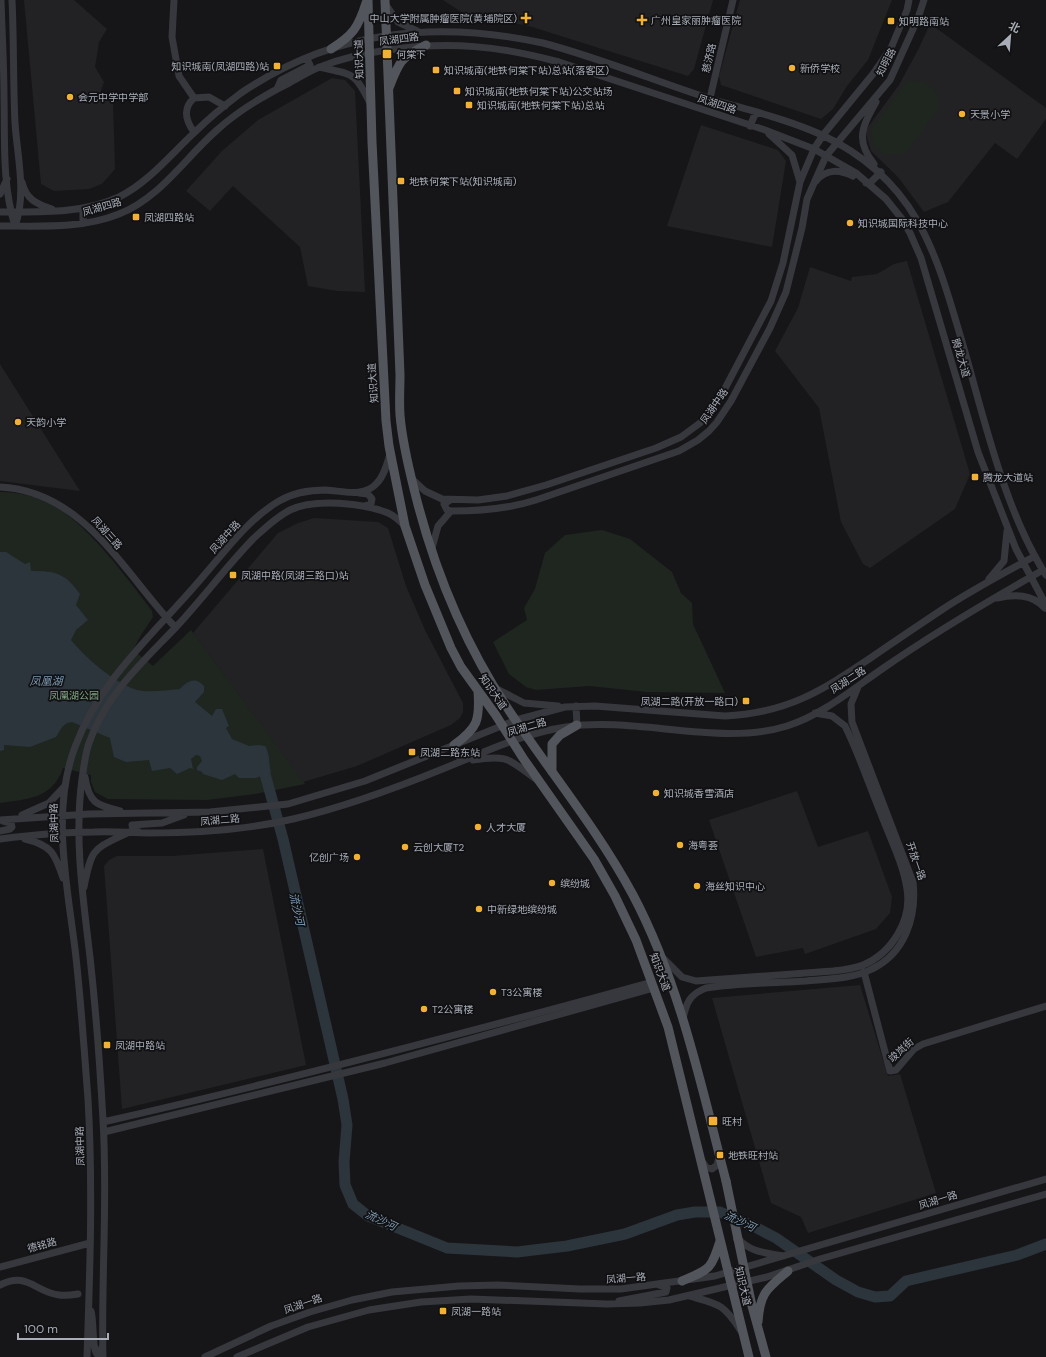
<svg xmlns="http://www.w3.org/2000/svg" width="1046" height="1357" font-family="'DM Sans','Noto Sans SC',sans-serif">
<style>
.built{fill:#222225}
.green{fill:#1e261f}
.water{fill:#2c353c}
.lines{fill:none;stroke-linecap:round;stroke-linejoin:round}
.river{stroke:#2c353c;stroke-width:11}
.minor{stroke:#37383d;stroke-width:7}
.major{stroke:#53555c;stroke-width:9}
.major-bridge{stroke:#53555c;stroke-width:9}
.poi-dot{fill:#f2b134;stroke:#111113;stroke-width:1.5}
.labels{text-anchor:middle;dominant-baseline:central;stroke-width:3.5;stroke-linejoin:round;paint-order:stroke}
.poi-label{font-size:10px;fill:#a8adb8;stroke:#111113;text-anchor:start}
.street-label{font-size:10px;fill:#a8adb8;stroke:#111113}
.park-label{font-size:10px;fill:#7fa381;stroke:#111113}
.water-label{font-size:11px;font-style:italic;fill:#7f9bb3;stroke:#111113}
</style>
<rect width="100%" height="100%" fill="#161618"/>
<path class="built" d="M24,0H74L107,29L99,42L95,67L104,82L100,93L113,102L115,169L102,184L89,189L54,191L41,184Z
M443,0H713L694,69L688,76L529,26L498,20L485,21L466,15Z
M740,0H892L868,60L847,86L833,109L821,119L721,85L719,76Z
M932,25L1046,108V119L1017,159L995,143L948,202L924,212L898,177L871,151L865,131L899,85L918,50L929,26Z
M332,78L345,80L355,91L365,292L337,291L308,286L300,247L233,186L210,211L186,191L222,151L258,120Z
M701,125L778,150L786,161L772,247L667,226Z
M907,261L970,474L955,509L870,568L863,564L841,522L819,408L775,351L798,308L810,267L851,281L852,277L877,274L894,264Z
M0,364L80,491L0,481Z
M314,518L378,522L388,528L406,586L425,630L463,703V712L460,718L451,725L357,766L303,782L193,633L278,533L298,523Z
M797,791L818,847L868,831L892,897L890,913L876,929L805,954L803,948L756,957L709,820Z
M263,849L306,1065L122,1109L104,866L109,860L117,856H172Z
M860,985L888,1076L900,1074L936,1193L808,1233L801,1217L771,1203L712,998Z"/>
<path class="green" d="M911,81L924,82L935,90L939,103L938,110L906,153L885,155C876,149 871,140 872,129L906,83Z
M0,492C19,492 42,497 58,508C91,529 128,579 152,611L153,617L141,635L133,650L153,666L191,630L305,784L255,794L207,800L108,799L95,792L91,782V775L63,768C52,799 28,799 0,803Z
M602,530L630,539L672,572L681,593L692,603L693,624L725,693L647,692L589,686L536,690L526,687L509,674L493,642L527,620L524,608L535,589L545,553L565,535Z"/>
<path class="water" d="M0,552H6L25,564L30,562L31,571C56,571 65,573 80,594L76,605L88,620L76,630L71,640C86,658 114,683 137,690C149,693 167,690 180,689C187,681 195,676 204,686V692L195,702L212,716L216,709H222L229,726L226,728L232,739L249,746L259,745L265,746C271,756 268,763 271,772L256,778H239L235,774L222,780L203,774L202,772L197,770V767L202,761L200,756L196,755L191,759L193,769L190,768L177,774L170,768L152,771L149,760L126,762L114,757L110,738L72,722L67,723L62,727L56,737L30,747L4,745V750L0,751Z"/>
<g class="lines">
<path class="river" d="M256,762L265,774L283,839L343,1099L347,1125L344,1162L345,1185L353,1204L368,1216L447,1248L517,1252L567,1246L625,1234L677,1215L695,1212H720L755,1227L776,1238L836,1280L858,1292L875,1297L890,1296L906,1281L1017,1255L1046,1244"/>
<path class="minor" d="M1,0C2,33 4,65 4,98C5,140 2,185 15,226
M12,0C14,41 13,82 15,123C17,155 27,194 15,226
M174,0L172,37L179,76L194,98C182,109 186,121 194,132
M386,5L398,22L417,31
M319,67C352,75 354,70 370,103
M277,89L281,80L310,65L307,59
M194,98L209,97L225,106
M710,98L733,0
M750,126L756,112
M769,134L792,155L800,182
M874,164C855,140 862,127 876,102
M816,181C826,168 841,170 853,176
M22,182C26,199 36,204 52,209
M866,183L869,184L881,172
M0,194L7,179
M83,208V223
M0,212C39,212 83,214 119,197C149,182 171,154 195,132C209,118 225,105 241,93C334,30 435,20 543,43C600,58 655,81 711,99C748,110 787,119 822,135C920,181 937,257 965,352C985,423 1006,513 1046,575
M0,226C39,226 82,229 119,214C160,198 185,158 217,130C239,110 263,96 289,83C299,78 309,71 320,67C342,58 365,53 388,50C450,41 500,46 559,62L765,130L814,149L856,173L886,199L902,219L910,233L921,258L978,452L1016,549L1046,605
M411,478L425,491L442,499L478,500L507,496L546,485L656,448L681,437L700,423L721,396L771,301L783,263L800,182L814,149L823,135L873,74L891,48L907,10L909,0
M0,487C84,491 124,573 175,627
M359,493L368,494L372,499L371,504L364,506
M450,500L444,504L447,510L451,511
M432,548L438,526L451,511C481,511 508,509 536,500L679,451L698,440L709,431L717,422L731,401L770,328L786,292L802,228L807,199L826,156L890,80L918,18L924,0
M989,579L1004,561L1007,531
M997,598C1015,594 1032,594 1045,608
M497,689L524,703L558,706
M576,706L577,725
M454,745L461,761
M473,760C509,754 509,760 537,780
M85,777C89,803 96,805 120,811
M22,815L49,803L64,787
M0,820L89,814L210,812L288,804L365,781L516,720L565,707L595,706L725,716C788,713 821,691 872,657C895,641 919,625 943,609C972,590 1004,573 1035,556
M0,831L10,829L12,827L11,823L3,821
M138,831L133,829L132,825L162,823L184,815
M0,839C31,835 63,832 94,832C113,831 131,833 149,833C198,833 246,830 293,819C345,807 396,788 445,768C485,752 524,733 566,727C635,716 721,747 787,726C822,715 853,689 882,669C934,633 988,601 1043,570
M25,839C51,845 55,853 63,878
M84,887C92,846 93,850 129,832
M664,959L682,977L696,981L833,971C843,970 853,969 863,965C892,953 912,920 907,889C903,863 890,838 881,814C869,785 859,754 845,726L832,716L815,713
M864,972L890,1071L896,1070L914,1049L923,1044L1046,1006
M683,1019C686,1003 690,994 706,988C739,983 773,983 806,981C827,979 853,979 872,969C905,953 917,917 913,882L852,722L851,704L858,687
M103,1122C288,1080 470,1032 652,982
M104,1132L385,1063L654,988
M702,1161L706,1167L712,1169L717,1165L719,1158
M738,1239C753,1253 763,1252 783,1256
M0,1267L90,1243
M0,1285C28,1271 34,1292 59,1295C66,1296 72,1295 78,1294
M689,1296C718,1304 723,1303 741,1331
M619,1301L666,1292L667,1288L659,1285
M91,1311C94,1322 92,1349 97,1354L100,1353L102,1347
M87,1357C90,1271 93,1185 88,1099C84,1049 81,999 75,949C67,884 51,810 75,747C100,679 155,633 200,580C224,553 248,519 279,501C294,492 310,490 326,490C343,491 364,498 377,483C384,476 387,464 390,454
M103,1357C101,1278 108,1199 103,1120C100,1066 96,1011 90,957C83,897 74,839 82,779C84,767 85,754 89,743C106,694 143,662 177,626C203,598 226,567 253,539C265,528 276,517 290,510C315,498 363,503 388,513C395,516 400,521 405,526
M205,1357L271,1326L310,1312L352,1300L392,1292L459,1286L498,1285L580,1289H621L715,1276L1046,1179
M237,1357L308,1327L369,1310L421,1302L471,1299L607,1304L640,1303L669,1300L767,1277L820,1259L1046,1194"/>
<path class="major" d="M368,0L372,142L386,421L389,446L405,526L425,585L451,648L461,667L495,714L523,758L594,859L615,896L636,940L668,1027L749,1357
M385,0L400,375C400,388 399,402 400,415C402,440 408,465 414,489C433,567 465,645 510,712C551,773 598,830 633,895C680,984 701,1085 726,1181
M331,49C353,35 358,28 366,3
M389,88C399,62 400,58 426,45
M454,745C478,728 480,720 478,691
M552,772V744L560,735L577,725
M738,1239L752,1306L766,1357
M682,1281C710,1269 711,1270 720,1241
M758,1322C760,1292 767,1289 788,1271"/>
<path class="major-bridge" d="M726,1181L738,1239"/>
</g>
<g class="poi-dot">
<path d="M524 12h4v4h4v4h-4v4h-4v-4h-4v-4h4z"/>
<path d="M640 14h4v4h4v4h-4v4h-4v-4h-4v-4h4z"/>
<rect x="887" y="17" width="8" height="8" rx="2"/>
<rect x="382" y="49" width="10" height="10" rx="2"/>
<rect x="273" y="62" width="8" height="8" rx="2"/>
<circle cx="792" cy="68" r="4"/>
<rect x="432" y="66" width="8" height="8" rx="2"/>
<rect x="453" y="87" width="8" height="8" rx="2"/>
<circle cx="70" cy="97" r="4"/>
<rect x="465" y="101" width="8" height="8" rx="2"/>
<circle cx="962" cy="114" r="4"/>
<rect x="397" y="177" width="8" height="8" rx="2"/>
<rect x="132" y="213" width="8" height="8" rx="2"/>
<circle cx="850" cy="223" r="4"/>
<circle cx="18" cy="422" r="4"/>
<rect x="971" y="473" width="8" height="8" rx="2"/>
<rect x="229" y="571" width="8" height="8" rx="2"/>
<rect x="742" y="697" width="8" height="8" rx="2"/>
<rect x="408" y="748" width="8" height="8" rx="2"/>
<circle cx="656" cy="793" r="4"/>
<circle cx="478" cy="827" r="4"/>
<circle cx="680" cy="845" r="4"/>
<circle cx="405" cy="847" r="4"/>
<circle cx="357" cy="857" r="4"/>
<circle cx="552" cy="883" r="4"/>
<circle cx="697" cy="886" r="4"/>
<circle cx="479" cy="909" r="4"/>
<circle cx="493" cy="992" r="4"/>
<circle cx="424" cy="1009" r="4"/>
<rect x="103" y="1041" width="8" height="8" rx="2"/>
<rect x="708" y="1116" width="10" height="10" rx="2"/>
<rect x="716" y="1151" width="8" height="8" rx="2"/>
<rect x="439" y="1307" width="8" height="8" rx="2"/>
</g>
<g class="labels">
<g class="poi-label">
<text x="517" y="18" text-anchor="end">中山大学附属肿瘤医院(黄埔院区)</text>
<text x="651" y="20">广州皇家丽肿瘤医院</text>
<text x="899" y="21">知明路南站</text>
<text x="396" y="54">何棠下</text>
<text x="269" y="66" text-anchor="end">知识城南(凤湖四路)站</text>
<text x="800" y="68">新侨学校</text>
<text x="444" y="70">知识城南(地铁何棠下站)总站(落客区)</text>
<text x="465" y="91">知识城南(地铁何棠下站)公交站场</text>
<text x="78" y="97">会元中学中学部</text>
<text x="477" y="105">知识城南(地铁何棠下站)总站</text>
<text x="970" y="114">天景小学</text>
<text x="409" y="181">地铁何棠下站(知识城南)</text>
<text x="144" y="217">凤湖四路站</text>
<text x="858" y="223">知识城国际科技中心</text>
<text x="26" y="422">天韵小学</text>
<text x="983" y="477">腾龙大道站</text>
<text x="241" y="575">凤湖中路(凤湖三路口)站</text>
<text x="738" y="701" text-anchor="end">凤湖二路(开放一路口)</text>
<text x="420" y="752">凤湖二路东站</text>
<text x="664" y="793">知识城香雪酒店</text>
<text x="486" y="827">人才大厦</text>
<text x="688" y="845">海粤荟</text>
<text x="413" y="847">云创大厦T2</text>
<text x="349" y="857" text-anchor="end">亿创广场</text>
<text x="560" y="883">缤纷城</text>
<text x="705" y="886">海丝知识中心</text>
<text x="487" y="909">中新绿地缤纷城</text>
<text x="501" y="992">T3公寓楼</text>
<text x="432" y="1009">T2公寓楼</text>
<text x="115" y="1045">凤湖中路站</text>
<text x="722" y="1121">旺村</text>
<text x="728" y="1155">地铁旺村站</text>
<text x="451" y="1311">凤湖一路站</text>
</g>
<g class="street-label">
<text transform="translate(399 39) rotate(-7)">凤湖四路</text>
<text transform="translate(709 58) rotate(-77)">慈济路</text>
<text transform="translate(359 59) rotate(-92)">知识大道</text>
<text transform="translate(886 62) rotate(-63)">知明路</text>
<text transform="translate(717 104) rotate(18)">凤湖四路</text>
<text transform="translate(102 207) rotate(-16)">凤湖四路</text>
<text transform="translate(961 358) rotate(74)">腾龙大道</text>
<text transform="translate(373 383) rotate(-94)">知识大道</text>
<text transform="translate(714 406) rotate(-55)">凤湖中路</text>
<text transform="translate(107 533) rotate(48)">凤湖三路</text>
<text transform="translate(225 537) rotate(-48)">凤湖中路</text>
<text transform="translate(848 680) rotate(-33)">凤湖二路</text>
<text transform="translate(493 692) rotate(55)">知识大道</text>
<text transform="translate(527 727) rotate(-16)">凤湖二路</text>
<text transform="translate(220 820) rotate(-5)">凤湖二路</text>
<text transform="translate(54 823) rotate(-92)">凤湖中路</text>
<text transform="translate(916 861) rotate(71)">开放一路</text>
<text transform="translate(660 972) rotate(70)">知识大道</text>
<text transform="translate(901 1050) rotate(-42)">竣岚街</text>
<text transform="translate(80 1146) rotate(-92)">凤湖中路</text>
<text transform="translate(938 1200) rotate(-17)">凤湖一路</text>
<text transform="translate(42 1245) rotate(-15)">德铭路</text>
<text transform="translate(626 1278) rotate(-4)">凤湖一路</text>
<text transform="translate(743 1286) rotate(77)">知识大道</text>
<text transform="translate(303 1304) rotate(-19)">凤湖一路</text>
</g>
<g class="park-label">
<text x="74" y="695">凤凰湖公园</text>
</g>
<g class="water-label">
<text x="46" y="681">凤凰湖</text>
<text transform="translate(297 909) rotate(77)">流沙河</text>
<text transform="translate(381 1220) rotate(25)">流沙河</text>
<text transform="translate(740 1221) rotate(25)">流沙河</text>
</g>
</g>
<g transform="translate(1010 36) rotate(26)" stroke="#111113" stroke-width="3" paint-order="stroke">
<path d="M0-3L7 15L0 10L-7 15Z" fill="#a8adb8"/>
<text y="-6" font-size="11" font-weight="bold" text-anchor="middle" fill="#a8adb8">北</text>
</g>
<path d="M18 1333v6h90v-6" fill="none" stroke="#a8adb8" stroke-width="2"/>
<text x="24" y="1333" font-size="12" fill="#a8adb8" stroke="#111113" stroke-width="3" paint-order="stroke">100 m</text>
</svg>
